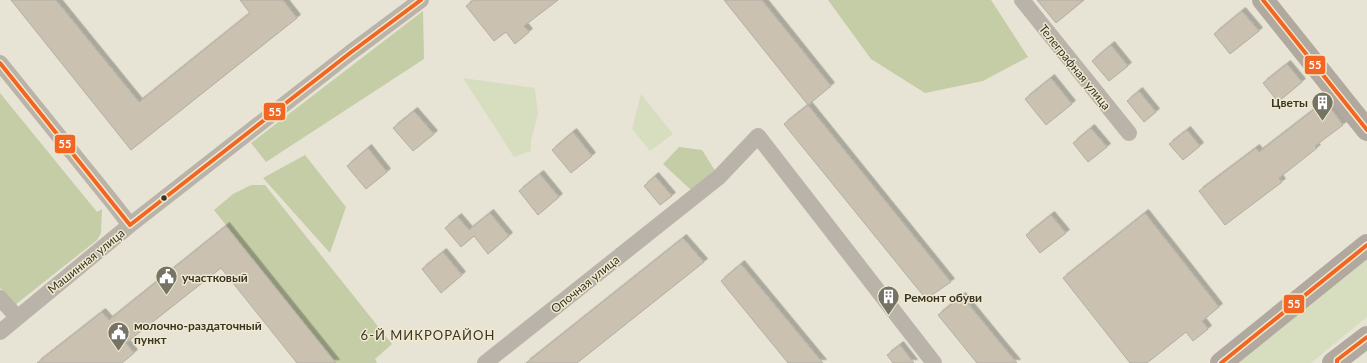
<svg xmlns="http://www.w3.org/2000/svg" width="1367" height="363" font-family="Lato,sans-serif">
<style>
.green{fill:#d7debf}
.forest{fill:#c4cda6}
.building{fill:#cbc1b1;stroke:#b3aea3;filter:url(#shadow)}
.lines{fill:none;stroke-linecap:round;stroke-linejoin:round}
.street{stroke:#bab3aa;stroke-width:16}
.secondary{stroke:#b1a89f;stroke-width:22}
.bus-1-casing{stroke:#f0e9cd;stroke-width:7}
.bus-1{stroke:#f26522;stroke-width:4}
.bus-dot{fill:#37352a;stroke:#f0e9cd;stroke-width:1.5}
.labels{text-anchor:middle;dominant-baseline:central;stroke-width:3;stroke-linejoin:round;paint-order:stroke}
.street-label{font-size:12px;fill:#37352a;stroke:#f0e9cd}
.poi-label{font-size:12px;font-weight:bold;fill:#37352a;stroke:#f0e9cd;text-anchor:start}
.neighbourhood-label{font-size:13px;letter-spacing:1px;fill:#37352a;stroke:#f0e9cd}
.line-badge{stroke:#f0e9cd;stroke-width:1.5}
.badge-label{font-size:11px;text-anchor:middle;font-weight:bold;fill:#fff}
</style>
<defs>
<filter id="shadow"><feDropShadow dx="3.5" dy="-3.5" stdDeviation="0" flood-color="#0004"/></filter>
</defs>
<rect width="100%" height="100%" fill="#e8e4d5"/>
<path class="green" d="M463,78L535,88L538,114L531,140V151L514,157Z
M641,94L673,134L650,151L632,129Z
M1367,255V317L1311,363H1233Z"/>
<path class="forest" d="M828,0H991L1028,57L983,81L925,93L871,59Z
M423,11L424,59L266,162L251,143Z
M0,93L97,212L102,209L101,233L97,240L15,305L0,288Z
M679,147L702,150L719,177L691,190L663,164Z
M305,155L346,207L330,253L263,178Z
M251,185H265L392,344L375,359L377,363H336L214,210L233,194Z"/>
<path class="building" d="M11,0H56L139,102L250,13L240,0H283L297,18L131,150Z
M474,0H558L524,26L529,32L515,44L506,32L494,41L466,6Z
M724,0H762L831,86L808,105Z
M1037,0H1084L1056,23Z
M1242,11L1259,31L1230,54L1214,34Z
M1111,45L1128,66L1109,81L1092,61Z
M1287,64L1302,82L1278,102L1263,83Z
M1051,78L1072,104L1046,125L1025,99Z
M1139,91L1156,112L1144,122L1127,101Z
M1325,101L1343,125L1315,146L1317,148L1279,178L1282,182L1225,225L1199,191L1256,148L1259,152Z
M808,105L951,282L926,299L784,124Z
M414,111L434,134L413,151L393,128Z
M1091,128L1107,147L1088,162L1073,143Z
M1187,130L1200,146L1183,160L1169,144Z
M573,132L592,156L571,173L552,150Z
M368,148L387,172L366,189L347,166Z
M540,174L559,197L538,215L519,191Z
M655,176L672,196L660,205L644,186Z
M490,213L509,236L488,254L474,236L461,247L445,228L458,217L469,230Z
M1145,213L1219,307L1202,321L1208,329L1193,341L1186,332L1147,363H1130L1063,278Z
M1051,215L1066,233L1040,253L1026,235Z
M226,226L336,363H297L221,268L126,343L134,353L122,363H37L102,312L109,320Z
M683,238L704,262L577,363H526Z
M443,252L462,275L441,293L422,269Z
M741,264L823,363H788L721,281Z
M962,296L1002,345L1017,363H977L938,315Z
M900,345L914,363H893L887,355Z"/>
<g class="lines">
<path class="street" d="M1022,0L1129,133
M0,63L113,203L130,225
M0,298L17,317
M0,332L130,225L350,53L421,0
M485,363L719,177L758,136L934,363"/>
<path class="secondary" d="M1263,0L1367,130
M1221,363L1367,245
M1333,363L1367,337"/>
<defs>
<path id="bus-1" d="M1263,0L1367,130
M0,63L130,225
M130,225L350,53L421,0
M1221,363L1367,245
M1337,363V360L1367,337"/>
</defs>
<use href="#bus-1" class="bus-1-casing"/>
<use href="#bus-1" class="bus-1"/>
</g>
<defs>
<symbol id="building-pin" viewBox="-11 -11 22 30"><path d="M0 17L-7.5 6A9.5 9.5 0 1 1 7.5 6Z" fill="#757266" stroke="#f0e9cd"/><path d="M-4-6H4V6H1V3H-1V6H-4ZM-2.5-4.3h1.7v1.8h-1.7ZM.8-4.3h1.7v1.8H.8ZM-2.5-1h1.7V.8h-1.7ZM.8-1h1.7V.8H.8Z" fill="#fff"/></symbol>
<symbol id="civic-pin" viewBox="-11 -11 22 30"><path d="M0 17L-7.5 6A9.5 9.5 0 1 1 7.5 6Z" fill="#757266" stroke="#f0e9cd"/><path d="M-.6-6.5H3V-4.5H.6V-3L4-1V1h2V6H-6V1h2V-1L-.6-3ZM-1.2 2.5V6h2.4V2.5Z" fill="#fff"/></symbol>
</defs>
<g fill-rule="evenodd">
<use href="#building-pin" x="1310" y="90" width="25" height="34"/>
<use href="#civic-pin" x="154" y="264" width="25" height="34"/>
<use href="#building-pin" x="876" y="284" width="25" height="34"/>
<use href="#civic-pin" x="106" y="320" width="25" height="34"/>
</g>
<circle class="bus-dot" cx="164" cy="198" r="3.5"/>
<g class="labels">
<g class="street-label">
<text transform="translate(1075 67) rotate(51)">Телеграфная улица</text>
<text transform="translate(86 261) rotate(-39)">Машинная улица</text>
<text transform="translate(585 284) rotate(-39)">Опочная улица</text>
</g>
<g class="poi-label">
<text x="1308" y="102" text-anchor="end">Цветы</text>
<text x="182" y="277">участковый</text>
<text x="904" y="297">Ремонт обуви</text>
<text x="134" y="325">молочно-раздаточный<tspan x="134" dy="14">пункт</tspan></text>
</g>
<g class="neighbourhood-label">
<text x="428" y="335">6-Й МИКРОРАЙОН</text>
</g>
</g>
<g class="line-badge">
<rect x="1304" y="55" width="22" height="20" rx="4" fill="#f26522"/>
<rect x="263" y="102" width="23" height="19" rx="4" fill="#f26522"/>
<rect x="54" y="134" width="22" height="20" rx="4" fill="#f26522"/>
<rect x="1283" y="294" width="22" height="20" rx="4" fill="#f26522"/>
</g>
<g class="badge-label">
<text x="1315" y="69">55</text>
<text x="275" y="116">55</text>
<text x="65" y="148">55</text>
<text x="1294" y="308">55</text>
</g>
</svg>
